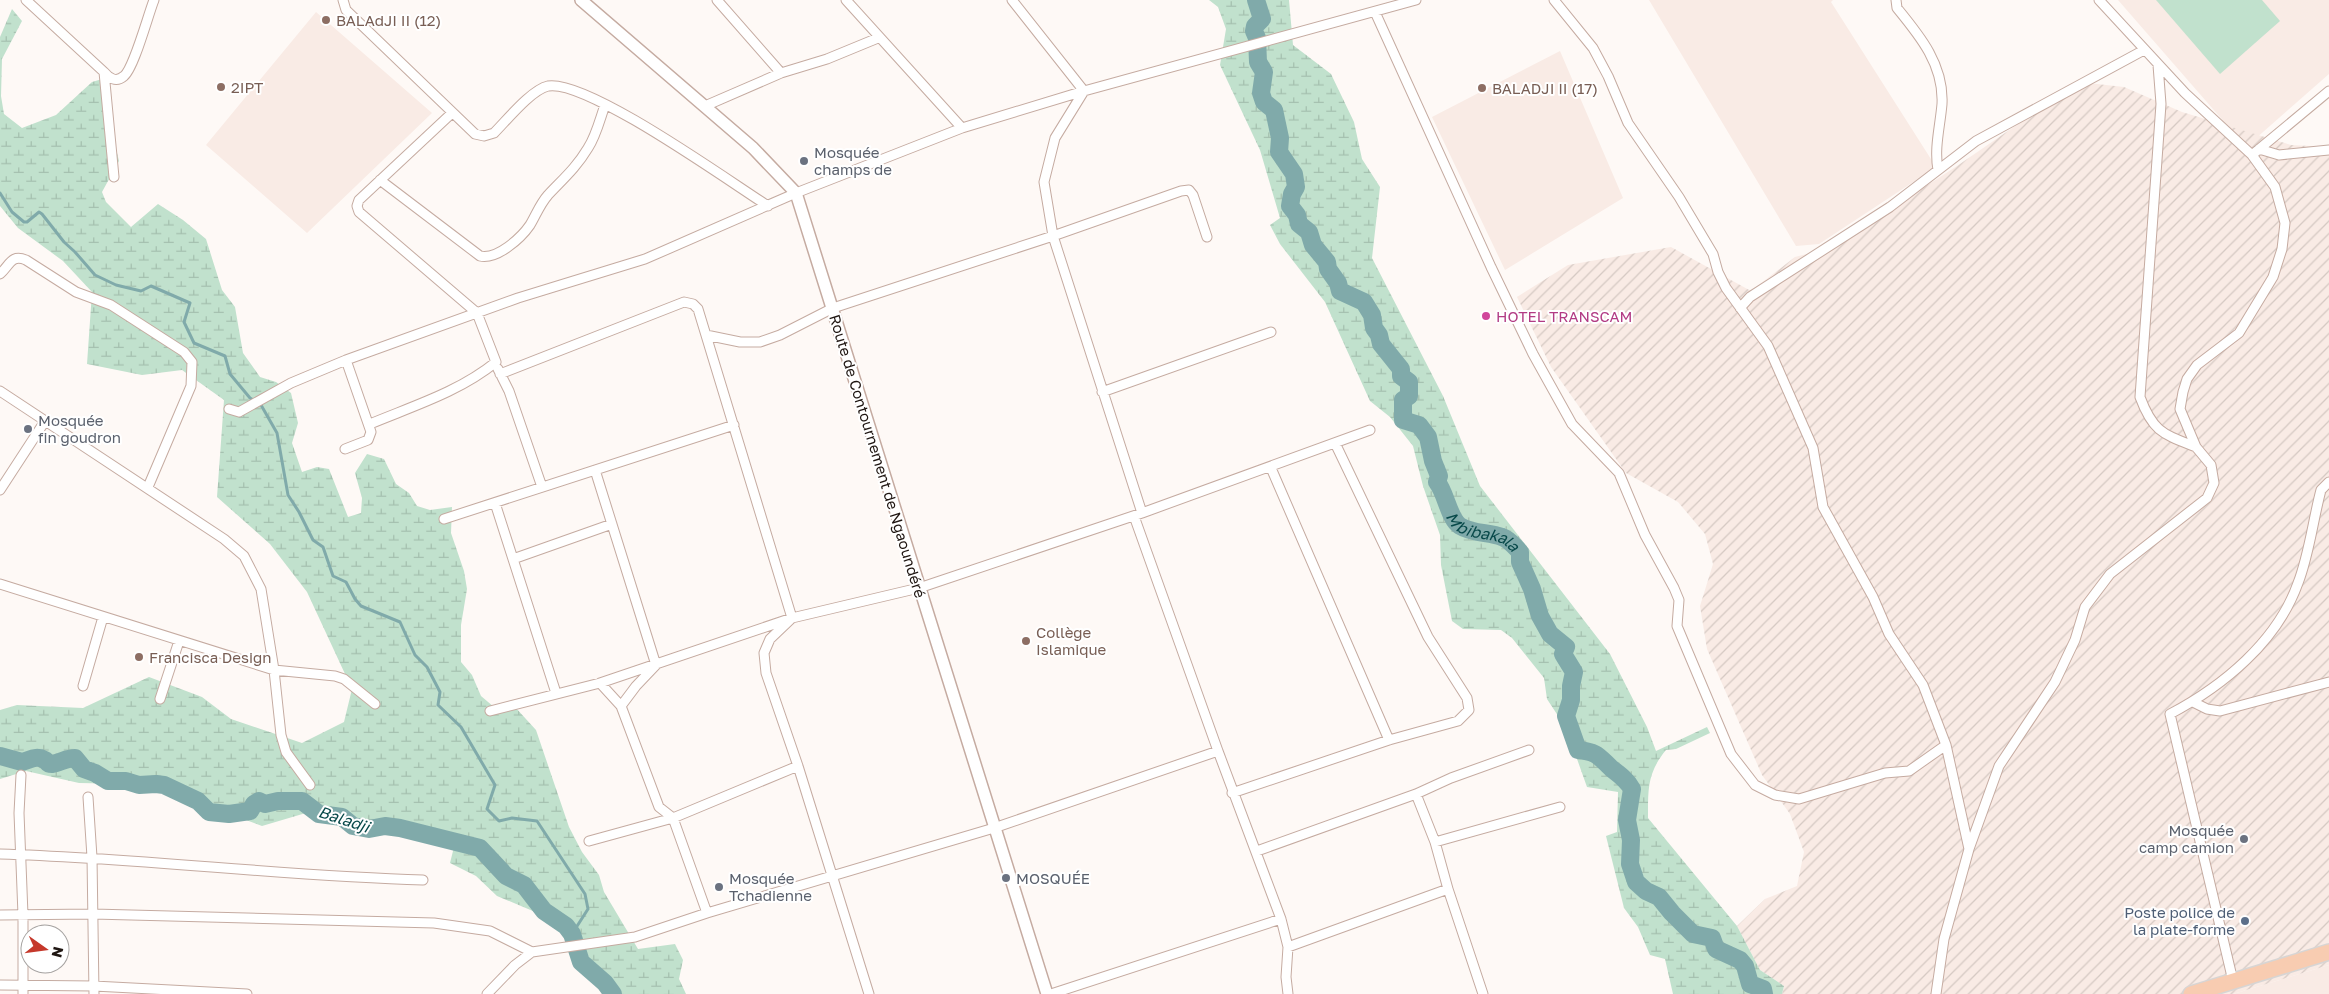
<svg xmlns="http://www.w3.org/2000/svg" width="2329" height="994" font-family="'Golos Text',sans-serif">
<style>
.built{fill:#f9ebe5}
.industrial{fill:url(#industrial-furrows)}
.grass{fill:#c1e1cd}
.wetland{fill:url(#wetland-marsh)}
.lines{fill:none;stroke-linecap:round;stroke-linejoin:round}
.stream{stroke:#80aaaa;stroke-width:3}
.river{stroke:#80aaaa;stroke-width:18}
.minor-casing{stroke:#c5aba1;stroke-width:11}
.tertiary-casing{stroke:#c5aba1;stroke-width:14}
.primary-casing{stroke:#d7d5d4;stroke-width:18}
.minor{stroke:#fff;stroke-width:9}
.tertiary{stroke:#fff;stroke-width:11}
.primary{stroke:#f8ccb1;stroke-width:15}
.education-dot{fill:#8d6e63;stroke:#fff;stroke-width:2}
.worship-dot{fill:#6b7280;stroke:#fff;stroke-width:2}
.hotel-dot{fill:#d1479c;stroke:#fff;stroke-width:2}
.service-dot{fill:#5c6f8a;stroke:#fff;stroke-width:2}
.labels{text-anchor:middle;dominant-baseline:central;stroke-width:4;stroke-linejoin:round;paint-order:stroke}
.education-label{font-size:15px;fill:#785e54;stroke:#fff;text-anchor:start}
.worship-label{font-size:15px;fill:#5b616d;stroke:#fff;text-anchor:start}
.hotel-label{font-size:15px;fill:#b23c85;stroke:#fff;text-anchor:start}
.street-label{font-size:15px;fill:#1f1612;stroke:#fff}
.service-label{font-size:15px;fill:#4e5e75;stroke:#fff;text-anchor:end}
.water-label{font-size:16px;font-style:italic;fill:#08494a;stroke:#fff}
</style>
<defs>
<pattern id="industrial-furrows" width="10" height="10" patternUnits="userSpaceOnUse" patternTransform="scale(1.25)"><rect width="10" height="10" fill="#f9ebe5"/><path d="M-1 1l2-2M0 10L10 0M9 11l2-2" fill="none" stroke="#d5c9c3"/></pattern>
<pattern id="wetland-marsh" width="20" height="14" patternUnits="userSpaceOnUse" patternTransform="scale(1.25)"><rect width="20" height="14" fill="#c1e1cd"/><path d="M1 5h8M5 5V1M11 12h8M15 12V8" fill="none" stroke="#a5c0af"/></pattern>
</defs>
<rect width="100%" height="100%" fill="#fef9f6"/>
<path class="built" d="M1649,0H1833L1831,2L1936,167L1819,244L1796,246Z
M2118,0H2329V74L2246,147Z
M316,12L432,113L307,233L206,145Z
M1560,51L1623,198L1505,270L1432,117Z
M2329,965V994H2233Z"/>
<path class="industrial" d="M2079,82L2124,87L2182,112L2291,145L2329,147V965L2233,994H1782L1784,986L1760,970L1737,926L1765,899L1797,886L1804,852L1790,814L1762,775L1707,649L1700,606L1713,564L1705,534L1678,502L1626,473L1551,367L1517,297L1568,265L1671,247L1751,291L1795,257L1830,248L1957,166Z"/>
<path class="grass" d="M2156,0H2262L2280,21L2220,74Z"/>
<path class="wetland" d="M1209,0H1289L1293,45L1331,74L1354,122L1362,159L1380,187L1372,258L1443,396L1480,486L1610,654L1647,727L1656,751L1707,727L1710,733L1676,749L1666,750C1647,773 1648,790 1648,818L1737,926L1760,970L1784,986L1782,994H1673L1665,959L1650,955L1638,927L1624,908L1606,836L1617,832L1618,792L1587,787L1566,728L1547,699L1544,678L1512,638L1501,630L1463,629L1452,621L1441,565L1440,535L1423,486L1413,446L1390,417L1370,401L1325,302L1280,244L1270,225L1280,218L1260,150L1220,65L1226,29L1218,7Z
M12,9L22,21L2,59L1,96L4,114L22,128L56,115L92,82L109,77L114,141L119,161L102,192L106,202L131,227L158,204L183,220L206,239L222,290L235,307L243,353L260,377L276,382L291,393L298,423L292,443L302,472L317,467L329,469L348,517L361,513L362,498L355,473L367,454L384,459L396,484L409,493L417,506L430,510L452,507L451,533L464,571L467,589L461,625V662L472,675L481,696L494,707H515L536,730L569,827L582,852L599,875L604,892L638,949L675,944L683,960L679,979L686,994H608L611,991L607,981L592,963L574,932L547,917L497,896L476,876L450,863L454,847L434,837L349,831L341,823L316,810L262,826L209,806L130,784L79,783L26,771L0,779V710L17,705L83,708L149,677L202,697L231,719L302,743L344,722L352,689L307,592L270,544L217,497L224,400L182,370L142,375L87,364L92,292L63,261L18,228L0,206V37Z"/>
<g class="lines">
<path class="stream" d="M0,193L12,212L24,222H27L39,212L42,214L64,242L75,252L95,275L116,285L141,291L151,286L190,303L184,322L194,343L225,356L230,374L250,398L261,405L277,433L288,495L299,512L313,540L323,547L333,576L346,582L355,599L361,606L400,622L415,655L427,667L440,692L438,705L461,727L495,785L487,809L499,821L512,818L537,821L585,894L588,909L572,934"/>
<g class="river">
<path id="s1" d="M1256,0L1262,19L1255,26L1254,31L1257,38L1258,62L1264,72L1261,93L1264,102L1274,110L1280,138L1279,152L1294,174L1296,187L1292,194L1290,206L1297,215L1299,224L1309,232L1313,245L1327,262L1328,269L1338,283L1340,291L1364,302L1372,315L1374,328L1379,335L1381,344L1401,369V376L1409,382V396L1403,400V420L1419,425L1428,437L1433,461L1439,476L1437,482C1446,493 1449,519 1460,526C1473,534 1489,532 1502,537C1509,539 1515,547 1520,552V562L1532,589L1540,616L1550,634L1566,647L1563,654L1574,672L1571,686V700L1566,716L1578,750C1598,752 1598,756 1612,769C1620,775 1627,780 1632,789L1627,820L1631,840L1630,864L1636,882L1646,891L1659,897L1672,913L1693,934L1712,938L1716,949L1740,960L1745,966L1750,984L1763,989L1764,994"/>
<path d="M0,756L22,762C30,760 36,755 45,760C49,763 47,764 52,764C60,763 66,758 75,758L84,769L95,773L108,781H126L139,785L156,784L164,785L198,801L209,812L229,814L250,811L254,804L259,801L265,804L278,801H302L319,814L342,817L353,826L369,829L385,826L400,828L480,848L506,876L524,885L544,911L566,926L572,934L581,962L605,983L613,994"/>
</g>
<defs>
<path id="minor" d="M26,0L104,72L114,177
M343,0L346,10L475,134L484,136L494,133C507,120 531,90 548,86C587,79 730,182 768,206
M717,0L781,73
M846,0L962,128
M1012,0L1084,91L1055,138L1044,182L1053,236L1142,513
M1554,0L1593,48L1608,76L1628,123L1679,197L1713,254L1718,272L1726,288L1768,346L1813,448L1823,507L1873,597L1889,634L1923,685L1946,745L1969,849
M1896,0L1897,8C1920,36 1944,65 1942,104C1940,127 1934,148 1938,170
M1375,12L1491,267L1533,354L1572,424L1619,473L1645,535L1674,588L1679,600L1677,626L1731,754L1755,785L1775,795L1799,799L1885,773L1909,771L1946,745
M2158,65L2161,104L2140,397C2153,432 2163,434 2196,447
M104,72C109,78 116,83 124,76C134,68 148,15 154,0
M705,106L781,73L827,59L878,38
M2259,149L2279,155L2329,150
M2252,155L2329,91
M380,180L480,256C497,260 521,238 530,225C536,215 540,204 548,195C563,179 576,168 588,148C596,136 600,119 605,105
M0,274C10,265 11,254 26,260L76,292L111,305L184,352L192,362L191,386L148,487
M1740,308L1750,297L1890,207L1976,141L2144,50
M706,335L740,342H760L780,335L833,308L1053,236L1181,191L1189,190L1193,195L1207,237
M498,369L509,391L542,487
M500,374L684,302L693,304L698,309L792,618L770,639L764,653L766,673L798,766L869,994
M0,391L224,539L244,556L261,589L274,670L281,735L286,752L310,785
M1102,392L1271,332
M229,409L239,412L291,383L346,360L518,298L645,259L796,193L962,128L1084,91L1416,0
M370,424C413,406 459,392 496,362L477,313L359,212L357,206L359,200L452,113
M345,449L368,440L371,432L346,360
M1271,468L1389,740
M595,470L656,665L636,686L621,706
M0,490L45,421
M495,503L556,693
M444,519L734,425
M513,559L612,524
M0,584L274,670L335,676L344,679L375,704
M600,683L621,706L659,807L673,818L707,913
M83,686L103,617
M160,699L179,641
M2193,702L2207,709L2220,711L2329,682
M490,711L600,683L792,618L919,588L1142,513L1370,430
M1218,751L1281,919
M21,775L19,813L23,915V994
M1232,793L1389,740L1458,721L1469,710L1467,698L1428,637L1335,443
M88,797L92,857L94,994
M589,841L673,818L798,766
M1435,842L1560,807
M1257,851L1416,794L1451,778L1529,750
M0,854C141,858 282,876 423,880
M1448,889L1483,994
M0,915L93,914L434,923L490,931L532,952L635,937L707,913L994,828L1218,751L1134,516
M1288,947L1448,889L1435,842L1416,794
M2233,981L2170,714C2223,686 2277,642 2298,583C2309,555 2313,520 2321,490L2329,482
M0,985L94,986L247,994
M487,994L515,965L532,952
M1051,994L1281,919L1288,947L1286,977L1288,994
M1936,994L1944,939L1969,849L1999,766L2055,682L2075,640L2085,607L2110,574L2207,498L2214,483L2211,465L2196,447L2180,409L2183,392L2187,379L2197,365L2239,333L2273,277L2282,249L2285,223L2275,187L2252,155L2185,93L2099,0"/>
<path id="tertiary" d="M581,0L753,148L796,193L1047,994"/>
<path id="primary" d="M2191,994L2329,952"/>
</defs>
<use href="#minor" class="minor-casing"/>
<use href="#tertiary" class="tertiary-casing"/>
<use href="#primary" class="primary-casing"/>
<use href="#minor" class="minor"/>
<use href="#tertiary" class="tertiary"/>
<use href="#primary" class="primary"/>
</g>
<g class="education-dot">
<circle cx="326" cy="20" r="5"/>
<circle cx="221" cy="87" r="5"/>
<circle cx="1482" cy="88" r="5"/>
<circle cx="1026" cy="641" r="5"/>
<circle cx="139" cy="657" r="5"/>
</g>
<g class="worship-dot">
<circle cx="804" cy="161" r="5"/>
<circle cx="28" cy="429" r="5"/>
<circle cx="2244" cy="839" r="5"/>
<circle cx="1006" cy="878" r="5"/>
<circle cx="719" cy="887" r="5"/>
</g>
<circle class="hotel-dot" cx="1486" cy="316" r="5"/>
<circle class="service-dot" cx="2245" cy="921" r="5"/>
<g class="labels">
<g class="education-label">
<text x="336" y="20">BALAdJI II (12)</text>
<text x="231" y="87">2IPT</text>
<text x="1492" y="88">BALADJI II (17)</text>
<text x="1036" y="632">Collège<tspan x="1036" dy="17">Islamique</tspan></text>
<text x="149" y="657">Francisca Design</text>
</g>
<g class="worship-label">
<text x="814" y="152">Mosquée<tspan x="814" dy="17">champs de</tspan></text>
<text x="38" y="420">Mosquée<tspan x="38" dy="17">fin goudron</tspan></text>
<text x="2234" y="830" text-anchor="end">Mosquée<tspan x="2234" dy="17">camp camion</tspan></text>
<text x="729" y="878">Mosquée<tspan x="729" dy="17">Tchadienne</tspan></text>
<text x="1016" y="878">MOSQUÉE</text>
</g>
<g class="hotel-label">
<text x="1496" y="316">HOTEL TRANSCAM</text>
</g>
<g class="street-label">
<text transform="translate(878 456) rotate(73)">Route de Contournement de Ngaoundéré</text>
</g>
<g class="service-label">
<text x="2235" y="912">Poste police de<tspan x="2235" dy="17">la plate-forme</tspan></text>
</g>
<g class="water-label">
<text stroke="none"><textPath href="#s1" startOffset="641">Mbibakala</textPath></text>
<text transform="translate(344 819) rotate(18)">Baladji</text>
</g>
</g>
<g transform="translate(45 949) rotate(104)"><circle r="24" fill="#ffffff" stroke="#a5a2a0"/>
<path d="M0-4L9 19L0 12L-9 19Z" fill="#c5382b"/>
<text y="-8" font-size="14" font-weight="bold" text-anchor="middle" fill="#1f1612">N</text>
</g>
</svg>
